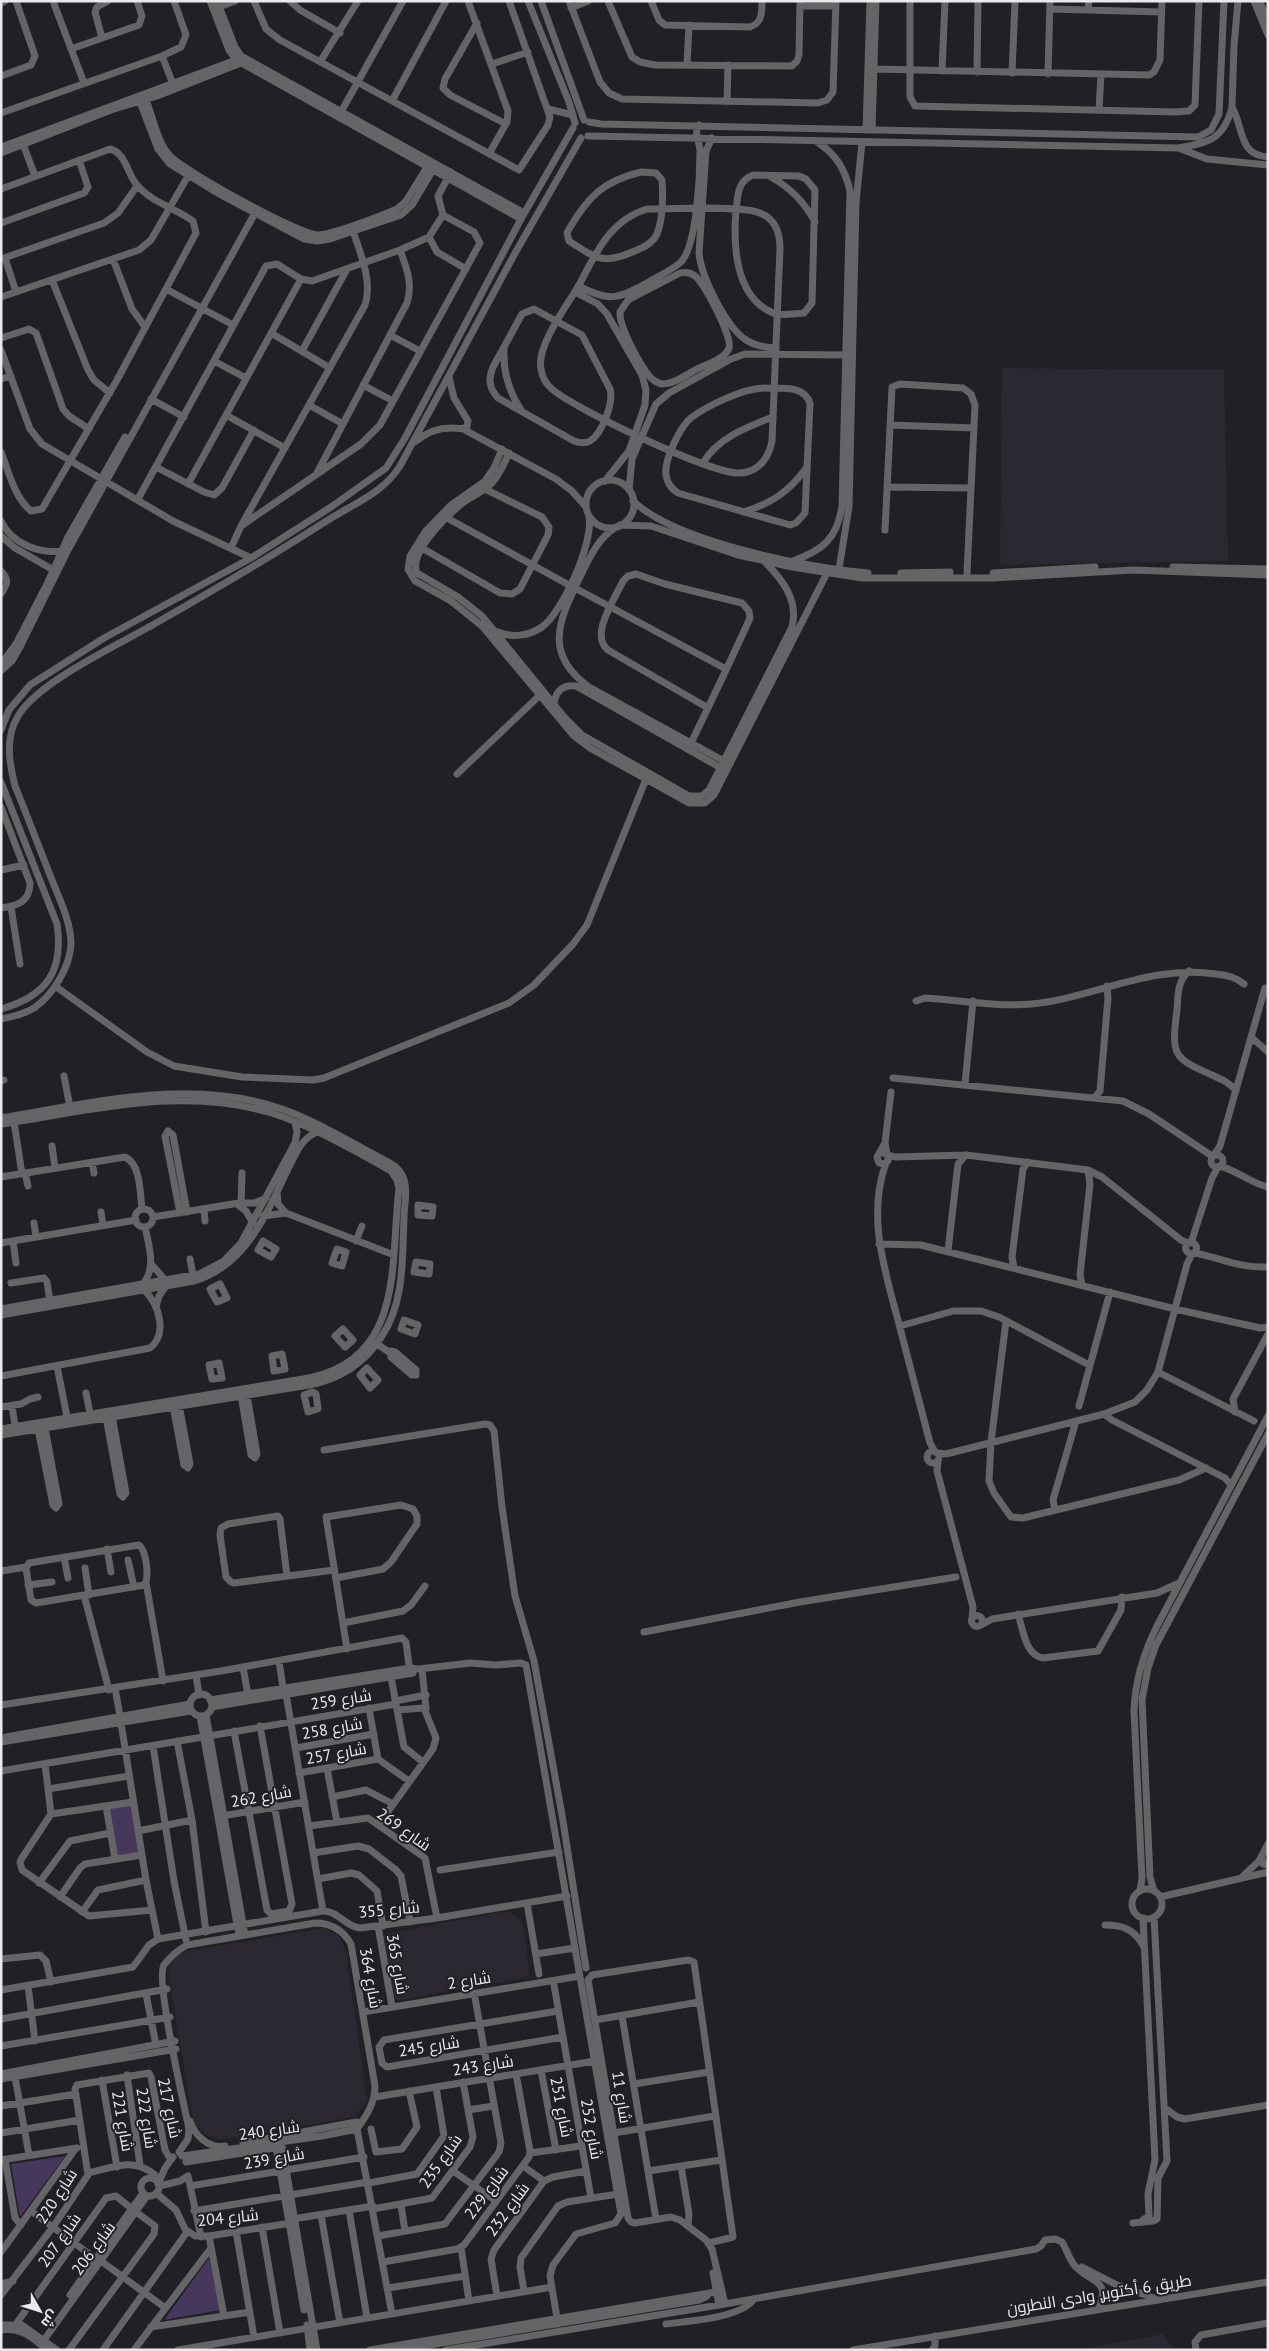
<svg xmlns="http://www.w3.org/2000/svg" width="1269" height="2351" font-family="'PT Sans',Cairo,sans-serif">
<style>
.built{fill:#2b2831}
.green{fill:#46385d}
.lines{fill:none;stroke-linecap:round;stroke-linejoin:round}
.minor{stroke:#656567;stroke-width:7}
.labels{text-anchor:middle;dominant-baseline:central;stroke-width:4;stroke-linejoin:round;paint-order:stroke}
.street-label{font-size:16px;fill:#eae9ec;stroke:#212024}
</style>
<rect width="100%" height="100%" fill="#212024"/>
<path class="built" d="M1002,368L1224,370L1228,561L1000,565Z
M508,1911L523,1922L530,1977L393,2001L383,1934Z
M324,1928L339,1936L346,1951L367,2100L355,2117L220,2140L205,2135L193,2121L169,1977L170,1966L177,1955L193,1950Z
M1163,2334L1173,2350H1077Z"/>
<path class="green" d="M133,1803L141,1855L113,1860L105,1807Z
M65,2156L20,2217L11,2164Z
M209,2258L220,2310L164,2320Z"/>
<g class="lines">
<path class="minor" d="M53,1L84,83
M210,1L229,50L236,60L521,219
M217,1L235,47L241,56L524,213
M254,1L266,29L280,40L519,170L548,125L550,117L509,1
M290,1L300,10L340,33
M468,1L508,111L507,122L489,154
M528,1L569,102L575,123
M541,1L584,120
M569,1L600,82L609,93L622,99L818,103L827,100L833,92L836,1
M608,1L632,57L640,62L655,65L792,66L797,61L799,55L800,1
M651,1L659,20L665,25L750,27C762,23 762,13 762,1
M910,1V97L915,106L1175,112L1189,111L1195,105L1199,1
M1254,1L1268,35
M1259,1L1268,18
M1,3L5,1
M800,6H836
M219,7L235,1
M571,8L588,1
M1050,9L1161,12
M1088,10L1089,1
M477,23L445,79L443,88L450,95L506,124
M102,38L95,12L97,7L108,1
M71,49L139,25L142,16L137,1
M162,56L173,84
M320,62L358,1
M492,64L528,52
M687,65L689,25
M874,69L1149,75L1154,72L1160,60L1162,1
M942,71L945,1
M977,72L978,1
M1012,73L1015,1
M1048,74L1050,1
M1,76L31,65L35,56L16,1
M146,100C153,117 157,142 170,156C184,171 299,235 318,235C334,234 381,216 397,209L406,201L427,167
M392,101L446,1
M140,102L158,149L170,164L221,195L304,239L317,241L330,239L401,215L412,205L433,170
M727,102L728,65
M1232,107C1244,128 1238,155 1268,157
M548,109L573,115
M1099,110L1101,75
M341,112L403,1
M1,113L162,56L181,47L186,35L174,1
M589,122L601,124L1198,137L1211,130L1219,114L1224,1
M866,130L870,1
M872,130L876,1
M588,136L1178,148C1209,143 1224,139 1232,107L1234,46L1238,1
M712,138L706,151L699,253C701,276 726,327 746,340C755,346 765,347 776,348
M23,144L35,176
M1,147L236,60
M1181,149L1207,159L1268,165
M1,153L111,110L157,96L241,63
M641,172L656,173L662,180C663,195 663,219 657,234C653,243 645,247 637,250C605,265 598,260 569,241L567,233L569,229C588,197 603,181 641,172Z
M753,175L799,176L806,179L815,190L812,303L804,313C795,314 781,316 773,313C735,297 733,245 736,210C738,196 737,181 753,175Z
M769,176C790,187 804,201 815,222
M1,189L110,149C126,153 127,174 137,185C151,202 175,208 193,221L196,233L117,380L42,509L31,511C14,497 9,472 1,452
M647,209C670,209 744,205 760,213C775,219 780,233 780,248L772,441C769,457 759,472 741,473C714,476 573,408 552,389C546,384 542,376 541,369C536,346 567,306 579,285C596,253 610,220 647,209Z
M1,223L84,193L88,187L79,160
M429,237L437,252L466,269
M5,258L16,292
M1,259L104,223L118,213L137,186
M113,259L132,309L145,327
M680,273C685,272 690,272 695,276C704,282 733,338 729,348C725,359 707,364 697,369C686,375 674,384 661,384C658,383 654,381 651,378C641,367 619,327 620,312L628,300Z
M52,280L88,370L94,380L110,393
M578,286C608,301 616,300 645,284C656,277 671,271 681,262C697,245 700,175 700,151C700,141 693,134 699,125
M166,289L233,325
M575,292L598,304L607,314L642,375L646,390L645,405L629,451L605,481
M1,297L139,250L151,240L188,176
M534,309L582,335L610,389C614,402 602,434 590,441C585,444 580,443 574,441L498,398C489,388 488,379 493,367L522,314Z
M271,333L330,368
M390,335L420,351
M1,338L29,329L36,333L63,409L69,416L89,429
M1,350L30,429L42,444L173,521L251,558
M504,350C503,373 509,392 521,410
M302,351L347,269
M214,361L246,378
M1,379L11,376
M363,385L393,401
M763,388C779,389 804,384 810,403L805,513L796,523L790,525L678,493C672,489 667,484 666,475C664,460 680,426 692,417C709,405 742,389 763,388Z
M151,399L184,417
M309,405L343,424
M226,415L285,448
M890,425L974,428
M463,429L556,479L572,491L586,507
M416,441C426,433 438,428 451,428C457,428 462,430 467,427L468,421L454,398L449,377
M502,449L494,468L485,481L451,505L425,532L410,556L408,569L415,581L451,601L482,626L574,736L590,748L689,803H705L714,795L827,573
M509,453C504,464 500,474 492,483C483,492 470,497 460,505C446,517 408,553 417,573L458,597L482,616L565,718L582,735L689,796H702L709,790L792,627C799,600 782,579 764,561
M703,463C717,438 747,427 773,417
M156,467L204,492L214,495L222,488L254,430
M317,473L407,303C413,284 407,269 400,250
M586 504a24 24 0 1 1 48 0a24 24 0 1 1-48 0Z
M188,484L301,279
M887,487L971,488
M629,490L632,459L656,404L669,393L731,359L745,354L848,355
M138,499L266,266L277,264L301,279L312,281L400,250L429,237L443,215L438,196L451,172
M633,501C676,542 808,568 868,573
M743,512C771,504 790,491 807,467
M447,518L569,585
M1,521C12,544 39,554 63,551
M620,525L651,526L738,555L792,567L862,578H994L1133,570L1268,575
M241,526L361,444L380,425L480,243L474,232L443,215
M616,527C597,539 589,559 579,579C559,621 543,654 589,687L724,761
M885,530L892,387L900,384L963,388L971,394L975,405L967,573
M1,536L15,548L55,571
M231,548L241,526L365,305C373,281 360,253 353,231
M422,548L500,593L512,594L520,589L548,535L549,527L542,517L485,489
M793,561C823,550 837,539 842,506L850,191C845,169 836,154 817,142
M1173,567L1268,569
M839,569L849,507L856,203L862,142
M1,571C10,580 7,585 1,594
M901,573L950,572
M993,573L1095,567
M575,588L726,669
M498,632C512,638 529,636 542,627C562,613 594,542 589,517
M1,664L16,644L48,582L68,537L125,437
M1,671L12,661L20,647L68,550L255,213
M554,703C556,691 563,684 576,686L721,768
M1,730L9,710L30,685L104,638L251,558L331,507L386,468L405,438L521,219L573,128
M691,743C711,702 731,660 750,618L749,611L742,603L665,584L636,574L628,576L623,581C615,599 589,635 608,650L708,708
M457,774L539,696
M1,782L57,924C64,971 47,996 1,1009
M1,807L30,883C30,902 17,906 1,908
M1,870L24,865
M11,907L20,964
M1189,971C1177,981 1178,996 1177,1010C1171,1056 1173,1058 1214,1076C1223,1080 1230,1083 1236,1091
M55,986L147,1052L174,1066L242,1077L313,1080L324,1078L509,1003L534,985L573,944L587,925L646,779
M916,1001L925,998C959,1000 996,1007 1031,1004C1094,998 1151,964 1216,974C1227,975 1236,977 1244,984
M1,1019C12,1017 24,1014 34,1008C53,995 70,967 71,944C71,921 58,896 50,875C38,845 27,815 15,786C9,763 5,737 18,716C39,681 120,644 156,623C214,590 272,556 328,520C355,503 383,493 400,466L514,255L581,138
M1251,1037L1268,1052
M64,1076L70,1107
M893,1078L1123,1101L1149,1114L1212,1156
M1,1081L4,1080
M965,1084L973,1001
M1095,1097L1100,1091L1108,998L1107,986
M1,1118C94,1103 190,1077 282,1109C319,1122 355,1145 390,1163C397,1167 402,1172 404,1180C408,1191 404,1206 404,1218C402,1258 405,1301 382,1336C365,1363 340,1379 309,1385L1,1435
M14,1122L22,1174
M1,1124C89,1111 180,1086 268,1112C306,1123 356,1151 391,1171L397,1180L399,1188C390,1263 405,1358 309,1378L1,1429
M52,1146L55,1168
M881,1152L888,1155V1161L884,1164L879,1163L877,1157L885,1143
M887,1154L885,1143L891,1092
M1211 1161a6 6 0 1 1 12 0a6 6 0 1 1-12 0Z
M888,1155L895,1157L966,1155L1088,1170L1102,1177L1181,1240L1188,1243
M1214,1155L1220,1146L1265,988
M92,1162L94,1173
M886,1163C866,1218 886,1274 900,1328C910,1366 920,1405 930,1443L935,1452
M1219,1166C1237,1170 1250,1183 1268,1187
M25,1173L28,1186
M1,1177L125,1157C141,1164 140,1194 142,1209
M277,1192L278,1204L286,1213
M238,1205L246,1211L253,1223
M418,1205L433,1207L432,1216L418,1215Z
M241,1206L242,1173
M204,1209L205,1221
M135 1218a9 9 0 1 1 18 0a9 9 0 1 1-18 0Z
M101,1212L103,1225
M180,1213L165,1136L168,1131L173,1135L187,1212
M263,1216L286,1213L394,1255
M153,1217L239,1203H255L266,1198
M34,1223L36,1237
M13,1241L16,1263
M263,1241L276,1249L271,1257L258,1250Z
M356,1241L362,1226
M1185.5 1248a5.5 5.5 0 1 1 11 0a5.5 5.5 0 1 1-11 0Z
M1,1243L136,1220
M1191,1243L1212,1178L1218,1167
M879,1244L921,1245L1175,1309L1260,1328L1268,1327
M337,1249L346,1252L342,1266L332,1263Z
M948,1251L958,1164L966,1155
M1194,1253C1222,1258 1238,1268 1268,1267
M190,1259L193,1275
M416,1262L430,1264L429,1274L414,1272Z
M152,1265L166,1281
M1014,1268L1012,1257L1023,1169L1028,1162
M11,1283L44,1278L47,1282L50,1301
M220,1284L227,1298L217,1302L210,1289Z
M142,1285C157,1268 149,1247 145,1227
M1082,1285L1080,1275L1090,1184L1088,1170
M156,1307L159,1296L166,1286
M1,1309L199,1274L224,1261L241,1243L295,1143L297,1132L295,1122
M1,1315L194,1281C245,1266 266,1215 287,1171C295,1156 300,1139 317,1132
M404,1320L418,1325L415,1334L401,1329Z
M1006,1321L991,1442L989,1481L994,1493L1011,1517L1023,1518L1179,1480L1206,1468
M900,1326L953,1311H981L999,1317L1089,1365
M343,1329L353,1340L345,1347L335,1336Z
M377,1344L389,1352
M390,1351L395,1352L416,1370V1375H412L391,1357Z
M282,1354L285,1369L274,1371L272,1356Z
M219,1363L222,1378L212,1379L209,1365Z
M57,1366L67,1417
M367,1368L378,1380L370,1388L360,1375Z
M1158,1372L1254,1421
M1,1376L150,1348C168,1334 159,1304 144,1290
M312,1392L316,1394L318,1409L308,1412L304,1395Z
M86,1393L90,1413
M241,1395L251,1455L255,1458L257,1454L247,1395
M12,1406L15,1426
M173,1406L184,1465L188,1468L190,1464L179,1405
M1079,1406L1110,1292
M1,1407L21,1404L30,1399L38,1397
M1235,1412L1233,1399L1268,1334
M1104,1414L1112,1420L1225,1478L1231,1485
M106,1417L120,1494L123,1497L126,1493L112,1416
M38,1429L53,1505L56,1508L59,1504L45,1428
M324,1450L485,1424L490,1425L494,1431L502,1507L515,1596L534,1661L562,1815L586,1968
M927 1457a6 6 0 1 1 12 0a6 6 0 1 1-12 0Z
M937,1453L946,1454L1104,1414L1135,1402L1147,1390L1158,1372L1187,1264L1192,1254
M938,1461L937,1471L973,1607L972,1619
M1055,1510L1053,1500L1076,1421
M139,1545C146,1550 150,1578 144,1585L36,1603L31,1600L26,1568L29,1563Z
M107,1549L111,1572
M64,1557L68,1578
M128,1560L134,1587
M85,1568L89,1595
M1,1571L26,1567
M287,1576L280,1519L278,1516L228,1524L221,1528L220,1535L226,1577L231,1582L234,1583L334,1570
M336,1578L383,1569L391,1562L417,1524V1516L413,1509L401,1505L326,1517L347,1649
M146,1582L163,1681
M28,1585L52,1582
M84,1595L109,1690
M1018,1614C1023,1629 1025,1655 1043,1658L1098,1651L1121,1610L1122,1597
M971.5 1621a5.5 5.5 0 1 1 11 0a5.5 5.5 0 1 1-11 0Z
M343,1623L403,1611L411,1605L425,1586
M981,1625L992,1619L1157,1593L1179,1583
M644,1632L800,1602L956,1577
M279,1661L283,1688
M243,1667L248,1695
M422,1669L426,1709
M196,1675L199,1695
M391,1677L404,1747L423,1762
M115,1688L120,1716
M286,1694L323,1911
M190 1705a11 11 0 1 1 22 0a11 11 0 1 1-22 0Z
M210,1700L410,1668L419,1669L470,1663L496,1665L521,1663L526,1665L621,2214L615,2223L576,2234L553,2265L550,2276L558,2324
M395,1701L426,1695
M1,1705L221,1671L402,1638L406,1642L410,1673
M212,1707L413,1673
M369,1708L378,1759L409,1781
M206,1715L245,1935
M200,1716L238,1930
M121,1723L146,1880L158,1939
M234,1731L267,1910L271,1914L289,1911L292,1904L260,1726
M209,1736L396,1704
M6,1737L190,1704
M177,1741L192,1820L206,1932
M1,1742L191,1711
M153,1746L174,1881L186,1940
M296,1748L374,1734
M45,1764L51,1814L22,1858L20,1862L22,1870L89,1916L152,1910
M327,1768L337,1822
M1,1771L203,1737
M299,1773L378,1759
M48,1789L129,1776
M332,1797L366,1790L393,1804
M106,1806L115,1859
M51,1814L133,1802
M222,1816L305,1802
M379,1824L433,1749L436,1738L424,1708L397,1710
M309,1826L368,1818L425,1858L437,1918
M138,1831L192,1820
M313,1853L358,1846L369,1849L396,1870L401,1876L410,1922
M1262,1857L1263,1864L1268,1865
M440,1870L559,1852
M1243,1876L1259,1861L1268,1844
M318,1879L351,1873L359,1875L377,1891L383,1926
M39,1883L70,1841L110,1833
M1132 1904a15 15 0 1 1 30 0a15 15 0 1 1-30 0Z
M1140,1891L1142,1878L1134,1711C1135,1680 1143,1654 1157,1626L1268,1416
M1154,1891L1150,1877L1142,1700L1148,1668L1156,1645L1268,1434
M60,1897L80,1868L85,1864L142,1855
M1160,1897L1268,1872
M527,1903L539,1974
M82,1912L98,1890L146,1880
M315,1923C332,1923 343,1930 351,1944L375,2086C375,2103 367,2115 357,2129L322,2136L182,2156L179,2152L188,2139L189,2129C184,2105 155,1979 164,1965C170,1957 178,1950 187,1945Z
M1105,1925C1124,1925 1135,1930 1144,1947
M378,1926L392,2007
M536,1954L575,1948
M1,1959L40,1955L46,1961L51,1982
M554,1985L591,2198
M28,1986L35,2041
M1,1990L133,1967L149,1945L158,1939L323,1911C338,1911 346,1927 360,1928L437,1918L567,1896
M146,1994L156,2045
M558,2011L384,2040L379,2047L382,2063L387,2067L563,2037
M363,2012L580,1976
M622,2016L656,2219
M1,2019L167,1989
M595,2020L699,2002
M1,2046L170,2017
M541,2070L556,2150
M1,2074L175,2041
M127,2075L140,2165
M15,2077L29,2155
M1,2079L176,2049
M102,2080L117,2167
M634,2084L709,2072
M375,2097L595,2061
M1,2106L76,2094
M1165,2108L1177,2117L1185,2119L1268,2105
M468,2110L494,2106
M190,2121C195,2136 209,2149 225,2146
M357,2129L392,2314
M371,2129L376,2152L402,2149L417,2127L409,2091
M1,2133L80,2120
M614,2133L714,2116
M281,2140L317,2350
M275,2141L304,2310
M243,2143L356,2122L361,2123
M530,2153L581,2146
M5,2159L15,2218L21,2225
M1,2160L77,2148
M186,2162L275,2148
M523,2166L544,2181
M681,2166L689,2214L688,2226
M453,2171L496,2201
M648,2171L721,2160
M88,2173C115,2167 133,2157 155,2175
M141 2187a9 9 0 1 1 18 0a9 9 0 1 1-18 0Z
M369,2183L417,2174L444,2136L436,2087
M158,2184L165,2168L173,2157
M159,2186L180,2181L188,2176L201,2237
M190,2186L364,2157
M156,2193L176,2210L185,2229L195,2236H209L291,2223
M401,2205L405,2231
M373,2209L432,2198L470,2147L473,2137L463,2082
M349,2210L367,2318
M31,2211L96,2259
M194,2211L368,2182
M321,2215L340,2323
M293,2219L373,2206
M1143,2220L1149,2216L1148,2194L1155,2160L1143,1918
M1133,2223L1153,2221L1157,2219L1158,2178L1167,2161L1154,1917
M262,2227L280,2333
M236,2231L254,2337
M209,2236L224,2316
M378,2236L445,2224L499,2152L501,2143L475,1998
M709,2243L733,2237L694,1962L688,1960L592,1975L588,1980L628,2218L631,2222L635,2223L671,2217L680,2220L706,2240L712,2249L725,2304
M461,2247L469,2301
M1,2252L76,2148
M101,2261L164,2307
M383,2262L457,2249L464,2245L529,2157L530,2151L516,2074
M1082,2267L1117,2285L1154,2298
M713,2273L719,2305
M1,2284L13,2281
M388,2288L465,2276
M524,2291L520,2267L521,2258L558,2206L567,2202L618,2194
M1,2295L53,2227L88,2175L75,2089L77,2085L149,2073L151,2077L165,2150L171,2160
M70,2295L143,2193
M497,2296L491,2259L494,2250L544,2181L553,2177L586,2171
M16,2324L106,2198L116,2196L132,2209
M666,2324C688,2321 742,2318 754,2299
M1,2325H22L57,2350
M307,2325L310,2350
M151,2327L250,2312
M1,2330C21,2327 33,2338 47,2350
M44,2340L147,2196
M69,2350L154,2234L155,2226L136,2212
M103,2350L187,2232
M134,2350L211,2248
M178,2350L552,2287
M370,2350L722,2291
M400,2350L699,2300L707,2296
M446,2350L719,2305L1036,2249L1041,2246L1045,2240L1055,2239L1062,2242C1067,2250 1069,2259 1075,2266C1090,2283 1111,2278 1099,2308
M853,2350L1268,2282
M932,2350L935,2346V2336
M1196,2350L1195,2342L1201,2335L1268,2323"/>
</g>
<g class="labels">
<g class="street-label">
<text transform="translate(341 1699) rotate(-9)">شارع 259</text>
<text transform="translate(332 1728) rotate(-10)">شارع 258</text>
<text transform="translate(336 1753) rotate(-10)">شارع 257</text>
<text transform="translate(261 1796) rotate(-10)">شارع 262</text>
<text transform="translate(404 1829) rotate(35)">شارع 269</text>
<text transform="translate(389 1909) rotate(-5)">شارع 355</text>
<text transform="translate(398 1964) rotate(80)">شارع 365</text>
<text transform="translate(371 1978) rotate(80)">شارع 364</text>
<text transform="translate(469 1980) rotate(-9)">شارع 2</text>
<text transform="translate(429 2046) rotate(-9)">شارع 245</text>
<text transform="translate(483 2065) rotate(-9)">شارع 243</text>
<text transform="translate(622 2097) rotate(81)">شارع 11</text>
<text transform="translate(562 2107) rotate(79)">شارع 251</text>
<text transform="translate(170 2108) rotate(78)">شارع 217</text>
<text transform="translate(147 2118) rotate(81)">شارع 222</text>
<text transform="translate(123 2121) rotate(80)">شارع 221</text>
<text transform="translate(592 2129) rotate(80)">شارع 252</text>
<text transform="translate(269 2130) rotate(-8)">شارع 240</text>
<text transform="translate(274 2158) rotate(-10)">شارع 239</text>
<text transform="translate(440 2161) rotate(-55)">شارع 235</text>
<text transform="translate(486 2192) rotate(-53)">شارع 229</text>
<text transform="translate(56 2196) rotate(-57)">شارع 220</text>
<text transform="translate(507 2209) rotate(-54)">شارع 232</text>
<text transform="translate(228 2217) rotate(-6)">شارع 204</text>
<text transform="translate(59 2240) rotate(-55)">شارع 207</text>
<text transform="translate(93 2248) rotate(-54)">شارع 206</text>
<text transform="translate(1099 2294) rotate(-9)">طريق 6 أكتوبر, وادى النطرون</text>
</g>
</g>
<rect width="1269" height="2351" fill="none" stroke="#eae9ec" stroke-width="5"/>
<g transform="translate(40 2311) rotate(129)" stroke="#212024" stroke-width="4" paint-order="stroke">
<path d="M0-4L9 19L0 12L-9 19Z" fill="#eae9ec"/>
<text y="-8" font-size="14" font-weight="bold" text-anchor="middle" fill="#eae9ec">ش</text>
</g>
</svg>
